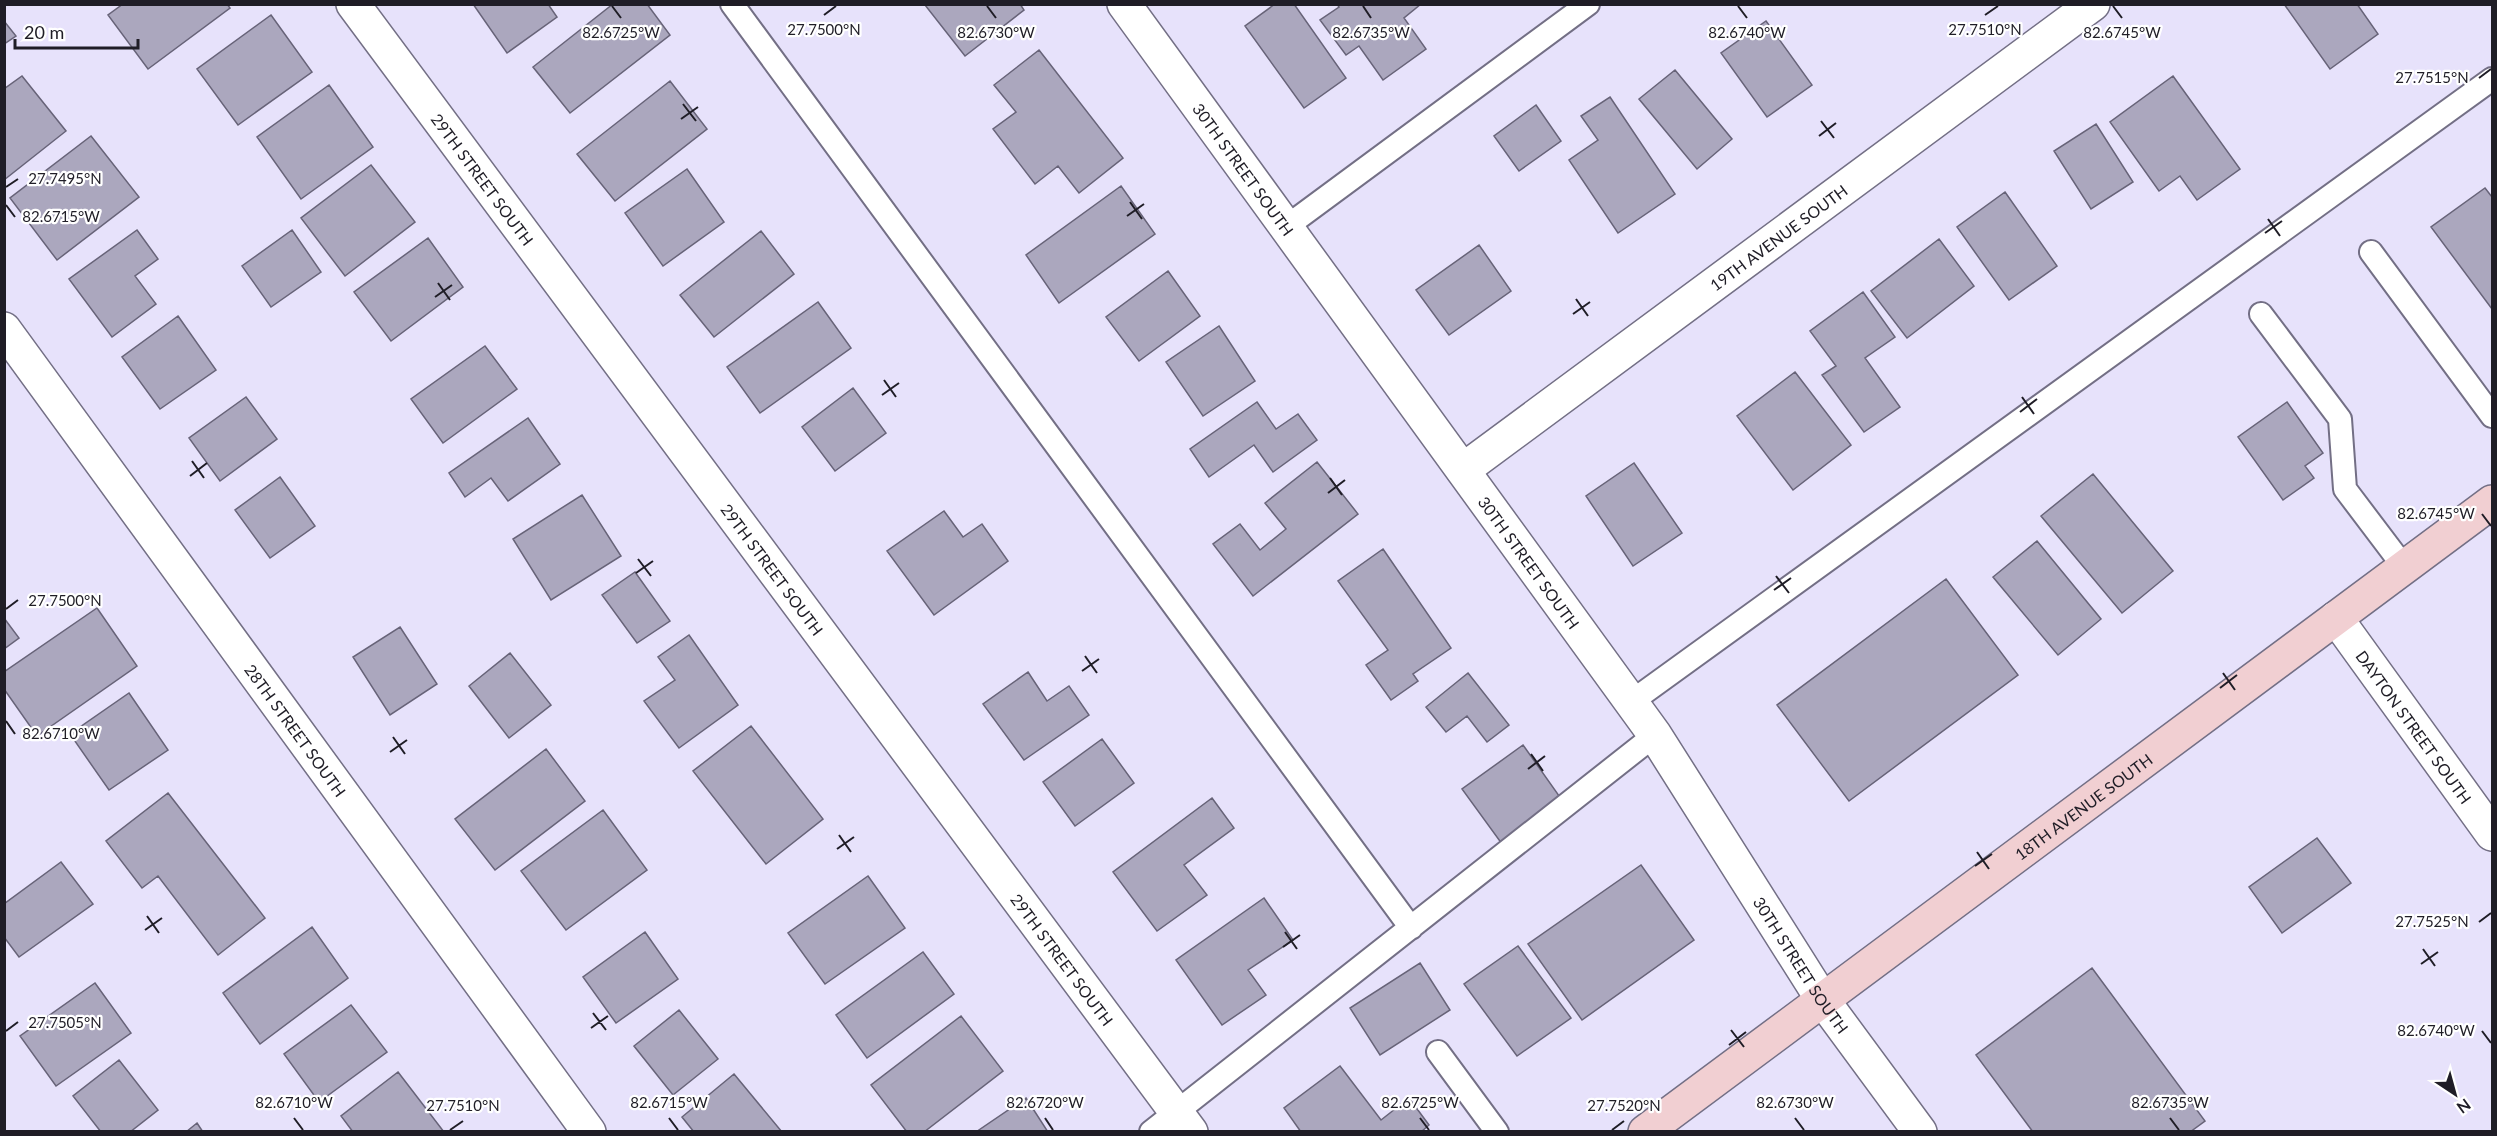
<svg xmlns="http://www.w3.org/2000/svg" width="2497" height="1136" font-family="Lato,sans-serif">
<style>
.building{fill:#aba7be;stroke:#676378;stroke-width:1.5}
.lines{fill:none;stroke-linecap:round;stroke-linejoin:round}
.lane-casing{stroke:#736f85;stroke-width:26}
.street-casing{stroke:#736f85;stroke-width:36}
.secondary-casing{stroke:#736f85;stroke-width:36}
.lane{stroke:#fff;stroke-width:22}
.street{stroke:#fff;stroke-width:33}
.secondary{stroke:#f1cfd2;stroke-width:33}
.ticks{fill:none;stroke:#1f1d26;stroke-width:2}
.labels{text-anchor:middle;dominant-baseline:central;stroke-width:4.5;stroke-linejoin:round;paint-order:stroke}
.street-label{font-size:16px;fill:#1f1d26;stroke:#fff}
.ticks-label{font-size:15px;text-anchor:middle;fill:#1f1d26;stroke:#fff;stroke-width:4.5;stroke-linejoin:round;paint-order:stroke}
</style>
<rect width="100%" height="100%" fill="#e7e2fb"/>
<path class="building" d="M123,4H227L230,8L148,69L108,15Z
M473,4H548L557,17L507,53Z
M613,4H647L670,35L570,113L533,67Z
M1020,4L1024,10L965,56L925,5Z
M1275,4H1294L1346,78L1304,108L1245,26Z
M1337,4H1421L1404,18L1426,49L1383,80L1359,46L1346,55L1320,20L1339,7Z
M2284,4H2357L2378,34L2330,69Z
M271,15L312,72L238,125L197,69Z
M4,21L16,36L4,44Z
M1766,21L1812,85L1767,117L1721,53Z
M1039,50L1123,158L1079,193L1058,166L1035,184L993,129L1016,112L994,85Z
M1675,70L1732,139L1697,169L1639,99Z
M22,76L66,131L4,180V89Z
M2173,76L2240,169L2197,200L2180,176L2159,191L2110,122Z
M670,81L707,129L615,201L577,154Z
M329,85L373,147L301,199L257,137Z
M1610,97L1675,194L1618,233L1569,160L1598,140L1581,116Z
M1536,105L1561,141L1519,171L1494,136Z
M2096,124L2133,182L2091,209L2054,151Z
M91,136L139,197L57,260L10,198Z
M371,165L415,222L345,276L301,218Z
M687,169L724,222L663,266L625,213Z
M1121,186L1155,234L1059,303L1026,255Z
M2485,188L2492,197V309L2431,227Z
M2005,192L2057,266L2009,300L1957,227Z
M137,230L158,259L135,276L156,304L112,337L69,279Z
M292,230L321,272L271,307L242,266Z
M761,231L794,274L714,337L680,295Z
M428,238L463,287L391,341L354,292Z
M1939,239L1974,286L1907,338L1871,291Z
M1479,245L1511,291L1449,335L1416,290Z
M1168,271L1200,316L1139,361L1106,317Z
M1863,292L1895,337L1865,358L1900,407L1864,432L1822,375L1836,366L1810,331Z
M818,302L851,348L760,413L727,367Z
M178,316L216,370L160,409L122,357Z
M1219,326L1255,381L1203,416L1166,362Z
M485,346L517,389L443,443L411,399Z
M1795,372L1851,445L1793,490L1737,416Z
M853,388L886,433L835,471L802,427Z
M246,397L277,439L220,481L189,438Z
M1257,402L1276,429L1298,414L1317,440L1273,472L1254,445L1209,477L1190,449Z
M2287,402L2323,453L2305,466L2314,478L2283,500L2238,437Z
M528,418L560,464L508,501L491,478L465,497L449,473Z
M1317,462L1358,514L1253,596L1213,544L1240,524L1260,550L1286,529L1265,503Z
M1634,463L1682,533L1633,566L1586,496Z
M2093,474L2173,571L2122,613L2041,516Z
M280,477L315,526L270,558L235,510Z
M582,495L621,556L551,600L513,539Z
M944,511L963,537L982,524L1008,561L934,615L887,551Z
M2037,541L2101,619L2058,655L1993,577Z
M1383,549L1451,648L1413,674L1418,681L1391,700L1366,665L1388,650L1338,581Z
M635,572L670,621L637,643L602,595Z
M1946,579L2018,675L1849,801L1777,705Z
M97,608L137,666L37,736L4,689V672Z
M4,618L19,638L4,649Z
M400,627L437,684L390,715L353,657Z
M689,635L738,705L679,748L644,701L675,680L658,657Z
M510,653L551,705L509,738L469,686Z
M1028,672L1047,701L1069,686L1089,715L1024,760L983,704Z
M1468,673L1509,725L1487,742L1467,716L1446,732L1426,707Z
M129,693L168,750L109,790L70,734Z
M751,726L823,819L766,864L693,771Z
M1102,739L1134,783L1075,826L1043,782Z
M1523,745L1562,800L1502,844L1462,789Z
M546,749L585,801L495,870L455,819Z
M168,793L265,918L218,955L158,876L142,888L106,841Z
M1212,798L1234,828L1184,865L1207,895L1157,931L1113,872Z
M603,810L647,870L566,930L521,871Z
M2317,838L2351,883L2282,933L2249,887Z
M61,862L93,904L19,957L4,937V904Z
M1641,865L1694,940L1582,1020L1528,944Z
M868,876L905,928L825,984L788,933Z
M1264,898L1293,940L1248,970L1266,995L1222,1025L1176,960Z
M312,927L348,978L260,1044L223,993Z
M645,932L678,979L616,1023L583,977Z
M1518,946L1571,1018L1517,1056L1464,984Z
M923,952L954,994L867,1058L836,1015Z
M1420,963L1450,1010L1380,1055L1350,1008Z
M2092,968L2205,1121L2190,1132H2033L1976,1055Z
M95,983L131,1033L56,1086L20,1036Z
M351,1005L387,1052L319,1102L284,1054Z
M679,1010L718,1059L673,1095L634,1046Z
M961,1016L1003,1071L924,1132H907L871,1085Z
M119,1060L158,1110L130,1132H101L73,1096Z
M1340,1066L1381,1120L1409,1098L1429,1125L1421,1132H1301L1284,1108Z
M398,1072L444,1132H353L341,1116Z
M734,1074L782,1132H694L682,1117Z
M1026,1098L1048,1132H976Z
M197,1123L203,1132H186Z"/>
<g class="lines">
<defs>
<path id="lane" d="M732,4L1411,928
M1286,227L1588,4
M2371,252L2492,416
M2261,314L2340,419L2345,489L2404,567
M1631,702L2492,79
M1438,1052L1497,1132
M1151,1132L1655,735"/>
<g id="street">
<path id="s1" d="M353,4L1191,1132"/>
<path id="s2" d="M1124,4L1655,735L1822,999L1920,1132"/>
<path id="s3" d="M4,329L589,1132"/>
<path id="s4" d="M1463,470L2093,4"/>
<path id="s5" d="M2336,618L2492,834"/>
</g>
<g id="secondary">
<path id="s6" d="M1645,1132L2492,502"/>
</g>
</defs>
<use href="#lane" class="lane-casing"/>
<use href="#street" class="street-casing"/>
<use href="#secondary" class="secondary-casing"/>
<use href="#lane" class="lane"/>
<use href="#street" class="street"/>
<use href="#secondary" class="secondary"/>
</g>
<path class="ticks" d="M612,6L621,18M987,6L996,18M1363,6L1371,18M1738,6L1747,18M2113,6L2122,18M824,15L836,6M1985,15L1998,6M2479,78L2491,69M683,104L696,121M681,119L698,107M1821,121L1834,138M1819,136L1836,123M6,187L18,179M1130,202L1142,219M6,205L15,217M1127,216L1144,204M2268,219L2280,236M2265,233L2282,221M438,283L450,300M435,297L452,285M1576,299L1588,316M1573,314L1590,302M884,380L896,397M882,395L899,383M2022,397L2034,414M2020,412L2037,399M192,461L204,478M190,476L207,463M1330,478L1342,495M1328,493L1345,480M2482,514L2491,526M638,559L651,576M636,573L653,561M1776,576L1789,593M1774,590L1791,578M6,609L18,600M1085,656L1097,673M1082,671L1099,659M2223,673L2235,690M2220,688L2237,675M6,721L15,734M393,737L405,754M390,752L407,740M1531,754L1543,771M1528,769L1545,756M839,835L851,852M837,849L854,837M1977,852L1989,869M1975,866L1992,854M147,916L159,933M2479,922L2491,913M145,930L162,918M1285,932L1297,949M1283,947L1300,935M2423,949L2435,966M2421,964L2438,952M593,1013L606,1030M591,1028L608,1016M1731,1030L1744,1047M6,1031L18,1022M2482,1031L2491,1043M1729,1045L1746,1032M294,1118L303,1130M669,1118L678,1130M1045,1118L1053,1130M1420,1118L1429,1130M1795,1118L1804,1130M2170,1118L2179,1130M450,1130L463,1121M1612,1130L1624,1121"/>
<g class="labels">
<g class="street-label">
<text stroke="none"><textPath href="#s2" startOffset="204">30TH STREET SOUTH</textPath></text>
<text stroke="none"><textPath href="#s1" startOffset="218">29TH STREET SOUTH</textPath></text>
<text stroke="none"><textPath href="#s4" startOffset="392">19TH AVENUE SOUTH</textPath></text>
<text stroke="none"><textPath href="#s2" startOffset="690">30TH STREET SOUTH</textPath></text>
<text stroke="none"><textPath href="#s1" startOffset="704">29TH STREET SOUTH</textPath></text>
<text stroke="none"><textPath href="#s5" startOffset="134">DAYTON STREET SOUTH</textPath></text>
<text stroke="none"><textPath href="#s3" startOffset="496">28TH STREET SOUTH</textPath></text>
<text stroke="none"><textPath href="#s6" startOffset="546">18TH AVENUE SOUTH</textPath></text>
<text stroke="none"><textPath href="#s1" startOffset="1190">29TH STREET SOUTH</textPath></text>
<text stroke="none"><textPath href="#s2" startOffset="1176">30TH STREET SOUTH</textPath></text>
</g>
</g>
<g class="ticks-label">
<text x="824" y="35">27.7500°N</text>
<text x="1985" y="35">27.7510°N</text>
<text x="621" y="38">82.6725°W</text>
<text x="996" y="38">82.6730°W</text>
<text x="1371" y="38">82.6735°W</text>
<text x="1747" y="38">82.6740°W</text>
<text x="2122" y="38">82.6745°W</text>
<text x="2432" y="83">27.7515°N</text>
<text x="65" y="184">27.7495°N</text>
<text x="61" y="222">82.6715°W</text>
<text x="2436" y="519">82.6745°W</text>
<text x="65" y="606">27.7500°N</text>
<text x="61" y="739">82.6710°W</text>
<text x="2432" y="927">27.7525°N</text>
<text x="65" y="1028">27.7505°N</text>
<text x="2436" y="1036">82.6740°W</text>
<text x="294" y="1108">82.6710°W</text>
<text x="669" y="1108">82.6715°W</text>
<text x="1045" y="1108">82.6720°W</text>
<text x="1420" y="1108">82.6725°W</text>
<text x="1795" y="1108">82.6730°W</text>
<text x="2170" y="1108">82.6735°W</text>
<text x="463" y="1111">27.7510°N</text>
<text x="1624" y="1111">27.7520°N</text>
</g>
<rect width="2497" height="1136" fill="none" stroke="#1f1d26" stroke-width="12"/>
<g transform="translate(2455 1094) rotate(144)" stroke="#ffffff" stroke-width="4.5" paint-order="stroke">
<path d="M0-4.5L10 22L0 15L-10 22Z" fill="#1f1d26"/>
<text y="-9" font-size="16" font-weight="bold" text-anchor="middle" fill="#1f1d26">N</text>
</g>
<path d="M15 39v9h123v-9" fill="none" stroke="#1f1d26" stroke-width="3"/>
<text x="24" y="39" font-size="18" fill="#1f1d26" stroke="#ffffff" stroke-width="4.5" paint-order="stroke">20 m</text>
</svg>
